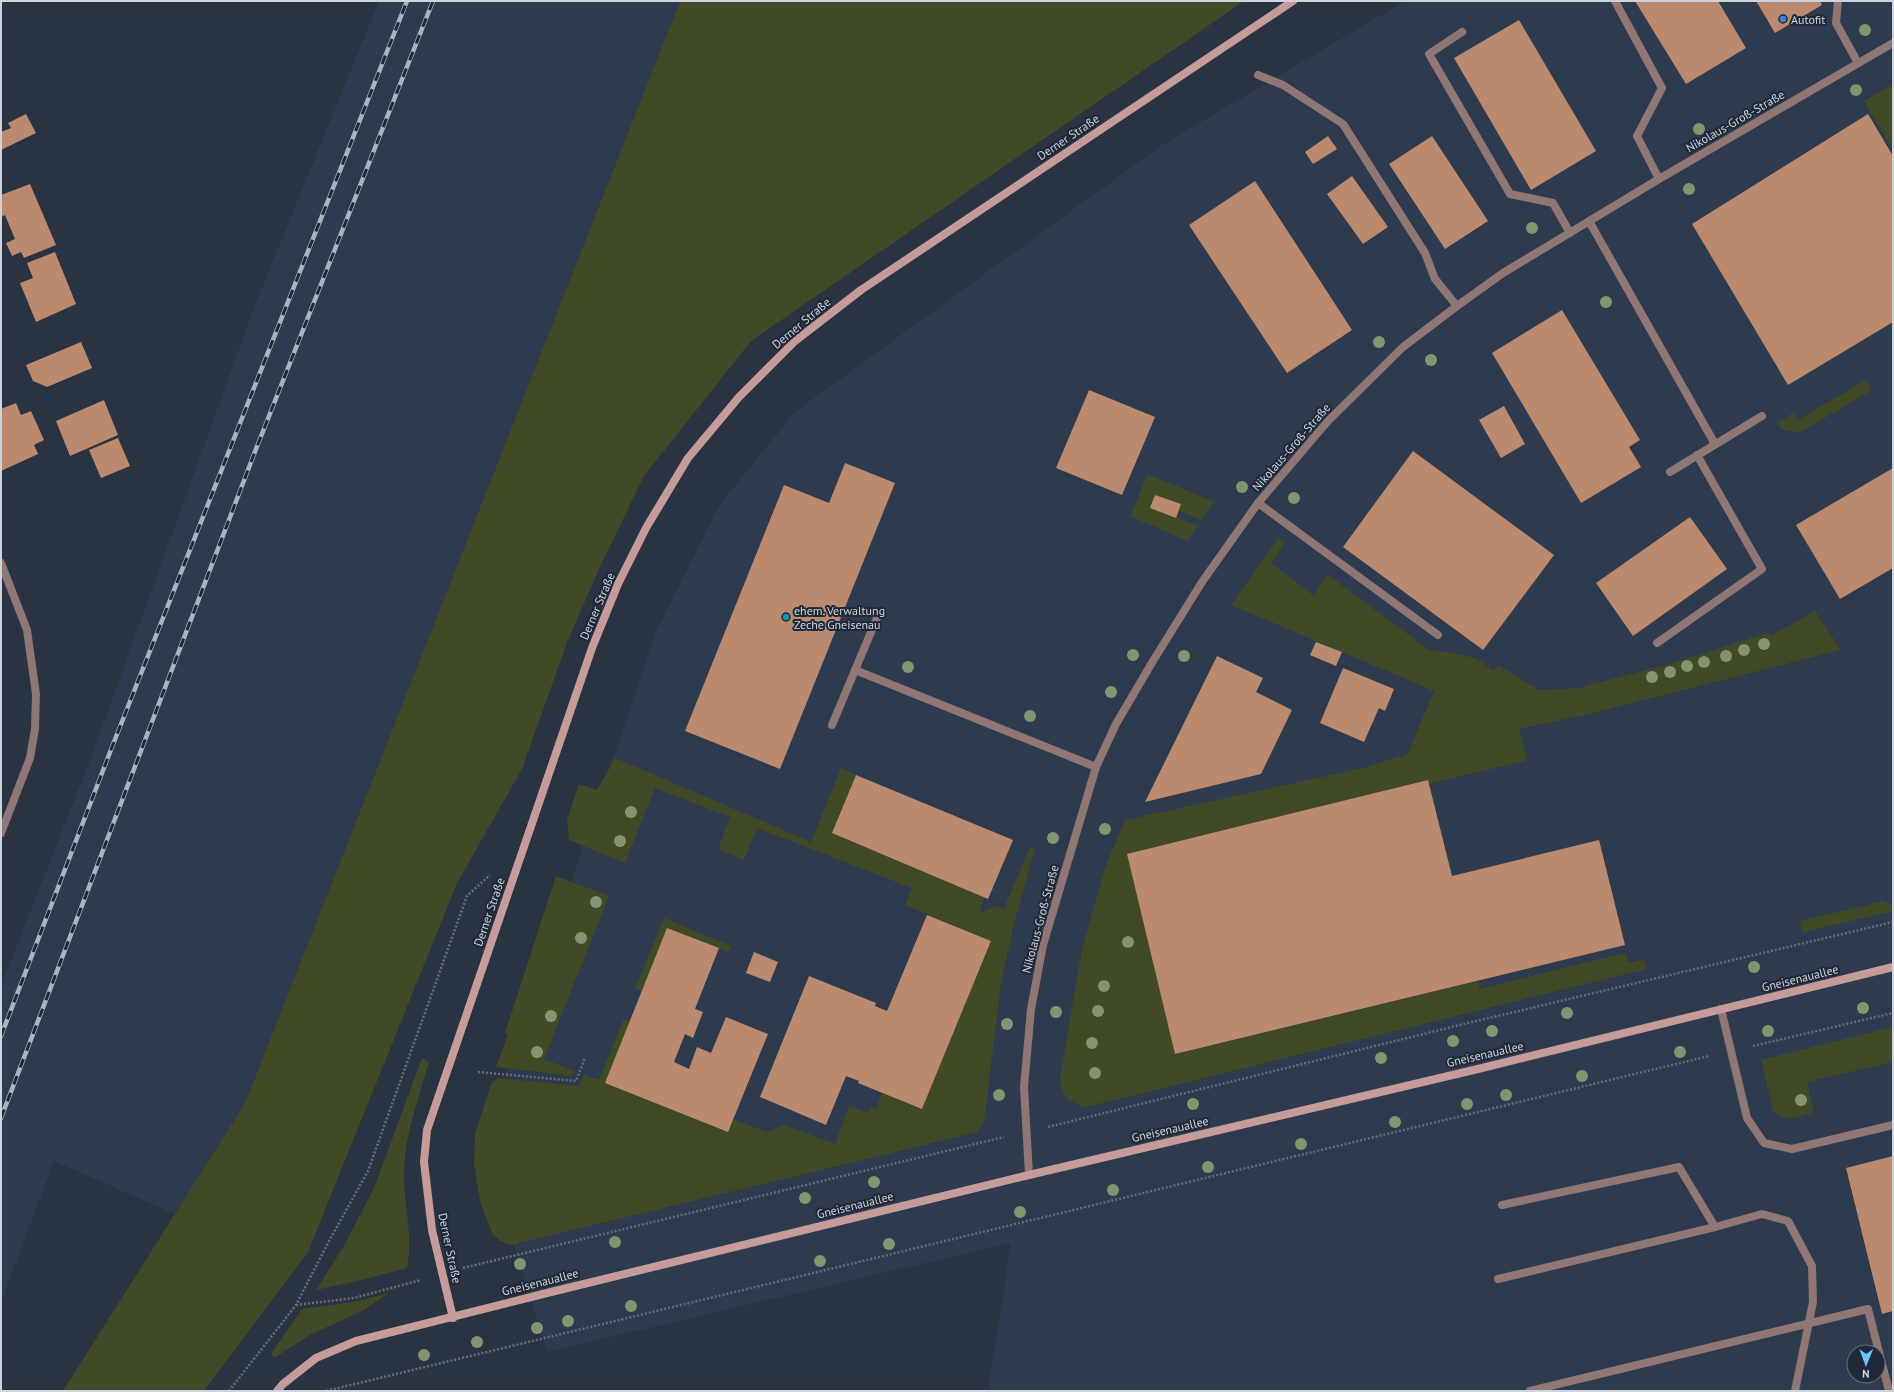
<svg xmlns="http://www.w3.org/2000/svg" width="1894" height="1392" viewBox="0 0 1894 1392" font-family="'PT Sans',sans-serif">
  <rect width="100%" height="100%" fill="#293341"/>
  <g fill="#2e3a4e" fill-rule="evenodd">
    <polygon points="379,1 680,1 245,1103 175,1214 54,1161 1,1302 1,986 92,755 255,305"/>
    <path d="M1405,1H1893V1391H988L1011,1243L547,1352L482,1142L656,632L720,504L795,412L1162,145ZM1854,1352H1878V1376H1854Z"/>
  </g>
  <g fill="#414a27">
    <polygon points="680,1 1244,1 751,341 644,476 599,569 568,640 522,769 457,883 308,1252 204,1391 63,1391 245,1103"/>
    <polygon points="1893,84 1893,150 1864,101"/>
    <polygon points="1866,380 1872,390 1799,433 1781,429 1777,424 1793,413 1798,420"/>
    <polygon points="1148,474 1214,502 1201,520 1179,511 1177,517 1198,526 1187,541 1130,516"/>
    <path d="M1278,538L1285,543L1271,563L1313,595L1328,575L1428,649L1476,658L1494,671L1498,665L1539,690L1579,688L1673,663L1768,633L1773,635L1815,611L1841,650L1580,716L1519,729L1527,760L1429,784L1428,780L1386,790L1176,1054L1478,981L1480,989L1625,953L1628,963L1644,959L1647,969L1086,1107C1068,1101 1063,1099 1060,1078L1082,949L1105,868L1125,820L1363,768L1408,754L1434,691L1231,605Z"/>
    <polygon points="615,758 811,842 841,768 856,775 832,833 984,897 980,913 995,906 1004,909 1030,847 1035,849 1013,927 1001,984 984,1122 978,1132 510,1245 500,1241 492,1233 480,1201 474,1164 475,1134 491,1084 497,1078 579,1086 584,1075 599,1080 624,1019 630,1021 728,1132 733,1119 767,1132 784,1125 835,1144 849,1106 868,1113 870,1107 876,1109 882,1093 922,1109 991,941 905,905 912,888 757,828 744,860 718,849 730,817 655,788 625,863 569,840 567,820 579,784 597,790"/>
    <polygon points="556,876 609,896 544,1059 574,1071 572,1076 496,1067 508,1035 505,1033"/>
    <polygon points="1883,901 1893,906 1893,911 1803,932 1800,921"/>
    <polygon points="664,918 731,946 728,952 667,928 642,991 635,989"/>
    <path d="M1893,1027V1062L1807,1082L1814,1112C1800,1116 1784,1124 1773,1111L1761,1060Z"/>
    <path d="M422,1058L429,1062C418,1100 403,1140 404,1180C405,1210 413,1238 407,1268L362,1280L316,1290L344,1246L374,1188Z"/>
    <polygon points="389,1293 364,1310 312,1334 275,1357 271,1354 302,1309 353,1302"/>
  </g>
  <g fill="#bb8a6e">
    <polygon points="1635,1 1718,1 1746,48 1686,84"/>
    <polygon points="1756,1 1820,1 1822,5 1775,33"/>
    <polygon points="1519,20 1596,151 1531,190 1454,58"/>
    <polygon points="26,114 36,133 1,150 1,132 11,128 8,123"/>
    <polygon points="1868,114 1893,156 1893,322 1788,385 1692,224"/>
    <polygon points="1328,136 1337,149 1313,164 1305,152"/>
    <polygon points="1432,136 1488,221 1445,249 1389,164"/>
    <polygon points="1352,176 1388,227 1363,244 1327,194"/>
    <polygon points="1255,181 1352,330 1287,373 1189,225"/>
    <polygon points="30,184 56,245 24,258 21,252 12,256 6,243 15,239 5,215 1,217 1,195"/>
    <polygon points="55,252 76,304 36,322 20,283 33,278 27,263"/>
    <polygon points="1562,310 1640,440 1629,447 1641,467 1581,503 1492,353"/>
    <polygon points="81,342 92,368 47,387 33,381 26,365"/>
    <polygon points="1089,390 1155,417 1122,495 1056,468"/>
    <polygon points="104,400 118,435 70,456 56,421"/>
    <polygon points="16,403 21,415 31,411 44,440 34,445 38,454 1,471 1,409"/>
    <polygon points="1504,406 1525,444 1501,458 1479,420"/>
    <polygon points="118,438 130,466 101,478 89,450"/>
    <polygon points="1413,451 1554,555 1483,650 1343,547"/>
    <polygon points="845,463 895,483 780,769 685,731 784,485 829,503"/>
    <polygon points="1893,468 1893,568 1840,599 1796,525"/>
    <polygon points="1155,495 1181,504 1176,518 1150,508"/>
    <polygon points="1690,517 1727,569 1633,636 1596,583"/>
    <polygon points="1316,642 1342,652 1336,666 1310,655"/>
    <polygon points="1217,656 1263,678 1256,692 1292,710 1261,774 1145,802"/>
    <polygon points="1343,668 1394,689 1385,711 1379,708 1364,742 1320,723"/>
    <polygon points="856,775 1013,840 988,899 832,833"/>
    <polygon points="1428,780 1452,876 1599,840 1625,945 1175,1054 1127,854"/>
    <polygon points="927,915 991,941 922,1109 858,1083 859,1081 846,1076 826,1125 760,1097 809,976 876,1003 875,1006 887,1011"/>
    <polygon points="667,928 719,948 695,1009 703,1012 693,1038 685,1034 674,1062 689,1069 697,1047 711,1053 726,1017 768,1034 728,1132 605,1083"/>
    <polygon points="754,952 778,962 770,982 746,973"/>
    <polygon points="1893,1156 1893,1311 1882,1314 1846,1168"/>
  </g>
  <g fill="none" stroke-linecap="round" stroke-linejoin="round">
    <g stroke="#666e7b" stroke-width="2.5" stroke-dasharray="2 2" stroke-linecap="butt">
      <polyline points="1753,1046 1893,1013"/>
      <polyline points="478,1072 576,1081 585,1058"/>
      <polyline points="1048,1127 1468,1023 1893,922"/>
      <polyline points="463,1268 1004,1137"/>
      <polyline points="296,1305 354,1298 421,1280"/>
      <polyline points="229,1391 296,1305 328,1243 368,1171 467,896 490,875"/>
      <polyline points="326,1391 1709,1056"/>
    </g>
    <g stroke="#907674" stroke-width="8">
      <polyline points="1615,1 1662,88 1637,136 1659,179"/>
      <polyline points="1838,1 1836,23 1858,63"/>
      <polyline points="1462,32 1429,54 1510,194 1553,203 1570,233"/>
      <polyline points="1258,75 1283,85 1343,124 1425,253 1435,279 1457,306"/>
      <polyline points="1258,503 1438,635"/>
      <polyline points="1657,643 1762,569 1697,455"/>
      <polyline points="855,670 1096,767"/>
      <polyline points="832,725 879,613"/>
      <polyline points="1721,1009 1747,1118 1764,1143 1792,1149 1893,1125"/>
      <polyline points="1502,1205 1679,1167 1715,1227 1762,1214 1788,1221 1812,1266 1813,1302 1795,1391"/>
      <polyline points="1498,1279 1715,1227"/>
      <polyline points="1530,1391 1868,1309 1889,1391"/>
    </g>
    <g stroke="#907674" stroke-width="8">
      <polyline points="1589,221 1715,444"/>
      <polyline points="1670,472 1762,416"/>
      <polyline points="1,563 27,630 36,694 35,729 30,758 1,833"/>
      <polyline points="1029,1175 1024,1087 1031,1009 1043,945 1096,767 1116,724 1153,661 1202,582 1258,503 1328,421 1403,347 1457,306 1503,273 1659,179 1893,43"/>
    </g>
    <g stroke="#c59c99" stroke-width="8">
      <polyline points="453,1318 432,1230 424,1162 427,1130 592,648 618,584 646,528 688,458 739,397 795,341 861,290 1293,1"/>
      <polyline points="277,1391 283,1384 316,1358 356,1341 547,1293 1029,1175 1478,1069 1893,967"/>
    </g>
    <defs>
      <g id="rail">
        <polyline points="1,1036 112,747 407,1"/>
        <polyline points="1,1118 256,449 433,1"/>
      </g>
    </defs>
    <use href="#rail" stroke="#adb3be" stroke-width="4.5"/>
    <use href="#rail" stroke="#202937" stroke-width="3" stroke-dasharray="9" stroke-linecap="butt"/>
  </g>
  <g fill="#849470">
    <circle cx="1865" cy="30" r="6"/>
    <circle cx="1856" cy="90" r="6"/>
    <circle cx="1699" cy="129" r="6"/>
    <circle cx="1689" cy="189" r="6"/>
    <circle cx="1532" cy="228" r="6"/>
    <circle cx="1606" cy="302" r="6"/>
    <circle cx="1379" cy="342" r="6"/>
    <circle cx="1431" cy="360" r="6"/>
    <circle cx="1242" cy="487" r="6"/>
    <circle cx="1294" cy="498" r="6"/>
    <circle cx="1764" cy="644" r="6"/>
    <circle cx="1744" cy="650" r="6"/>
    <circle cx="1133" cy="655" r="6"/>
    <circle cx="1184" cy="656" r="6"/>
    <circle cx="1726" cy="656" r="6"/>
    <circle cx="1704" cy="662" r="6"/>
    <circle cx="1687" cy="666" r="6"/>
    <circle cx="908" cy="667" r="6"/>
    <circle cx="1670" cy="672" r="6"/>
    <circle cx="1652" cy="677" r="6"/>
    <circle cx="1111" cy="692" r="6"/>
    <circle cx="1030" cy="716" r="6"/>
    <circle cx="631" cy="812" r="6"/>
    <circle cx="1105" cy="829" r="6"/>
    <circle cx="1053" cy="838" r="6"/>
    <circle cx="620" cy="841" r="6"/>
    <circle cx="596" cy="902" r="6"/>
    <circle cx="581" cy="938" r="6"/>
    <circle cx="1128" cy="942" r="6"/>
    <circle cx="1754" cy="967" r="6"/>
    <circle cx="1104" cy="986" r="6"/>
    <circle cx="1863" cy="1008" r="6"/>
    <circle cx="1098" cy="1011" r="6"/>
    <circle cx="1056" cy="1012" r="6"/>
    <circle cx="1567" cy="1013" r="6"/>
    <circle cx="551" cy="1016" r="6"/>
    <circle cx="1007" cy="1024" r="6"/>
    <circle cx="1492" cy="1031" r="6"/>
    <circle cx="1768" cy="1031" r="6"/>
    <circle cx="1453" cy="1041" r="6"/>
    <circle cx="1092" cy="1043" r="6"/>
    <circle cx="537" cy="1052" r="6"/>
    <circle cx="1680" cy="1052" r="6"/>
    <circle cx="1381" cy="1058" r="6"/>
    <circle cx="1095" cy="1073" r="6"/>
    <circle cx="1582" cy="1076" r="6"/>
    <circle cx="999" cy="1095" r="6"/>
    <circle cx="1506" cy="1095" r="6"/>
    <circle cx="1801" cy="1100" r="6"/>
    <circle cx="1193" cy="1104" r="6"/>
    <circle cx="1467" cy="1104" r="6"/>
    <circle cx="1395" cy="1122" r="6"/>
    <circle cx="1301" cy="1144" r="6"/>
    <circle cx="1208" cy="1167" r="6"/>
    <circle cx="874" cy="1182" r="6"/>
    <circle cx="1113" cy="1190" r="6"/>
    <circle cx="805" cy="1198" r="6"/>
    <circle cx="1020" cy="1212" r="6"/>
    <circle cx="615" cy="1242" r="6"/>
    <circle cx="889" cy="1244" r="6"/>
    <circle cx="820" cy="1261" r="6"/>
    <circle cx="520" cy="1264" r="6"/>
    <circle cx="631" cy="1306" r="6"/>
    <circle cx="568" cy="1321" r="6"/>
    <circle cx="537" cy="1328" r="6"/>
    <circle cx="477" cy="1342" r="6"/>
    <circle cx="424" cy="1355" r="6"/>
  </g>
  <circle fill="#3f7fe0" stroke="#202937" stroke-width="1.5" cx="1783" cy="19" r="4"/>
  <circle fill="#0f9aa8" stroke="#202937" stroke-width="1.5" cx="786" cy="617" r="4"/>
  <g text-anchor="middle" dominant-baseline="central" stroke-width="4" stroke-linejoin="round" paint-order="stroke">
    <g font-size="12" fill="#ced4de" stroke="#202937" text-anchor="start">
      <text x="1791" y="19">Autofit</text>
      <text x="794" y="610">ehem. Verwaltung<tspan x="794" dy="14">Zeche Gneisenau</tspan></text>
    </g>
    <g font-size="12" fill="#ced4de" stroke="#202937">
      <text transform="translate(1735 121) rotate(-30)">Nikolaus-Groß-Straße</text>
      <text transform="translate(1068 137) rotate(-34)">Derner Straße</text>
      <text transform="translate(801 323) rotate(-40)">Derner Straße</text>
      <text transform="translate(1291 447) rotate(-49)">Nikolaus-Groß-Straße</text>
      <text transform="translate(597 606) rotate(-67)">Derner Straße</text>
      <text transform="translate(489 912) rotate(-71)">Derner Straße</text>
      <text transform="translate(1040 919) rotate(-75)">Nikolaus-Groß-Straße</text>
      <text transform="translate(1800 978) rotate(-14)">Gneisenauallee</text>
      <text transform="translate(1485 1054) rotate(-13)">Gneisenauallee</text>
      <text transform="translate(1170 1129) rotate(-13)">Gneisenauallee</text>
      <text transform="translate(855 1205) rotate(-14)">Gneisenauallee</text>
      <text transform="translate(450 1248) rotate(78)">Derner Straße</text>
      <text transform="translate(540 1282) rotate(-14)">Gneisenauallee</text>
    </g>
  </g>
  <rect width="1894" height="1392" fill="none" stroke="#ced4de" stroke-width="4"/>
  <g transform="translate(1866 1364) rotate(181)"><circle r="19" fill="#202937" stroke="#666d7a"/>
  <path d="M0-3L7 15L0 10L-7 15Z" fill="#6dc2f3"/>
  <text y="-6" font-size="11" font-weight="bold" text-anchor="middle" fill="#ced4de">N</text>
  </g>
</svg>
